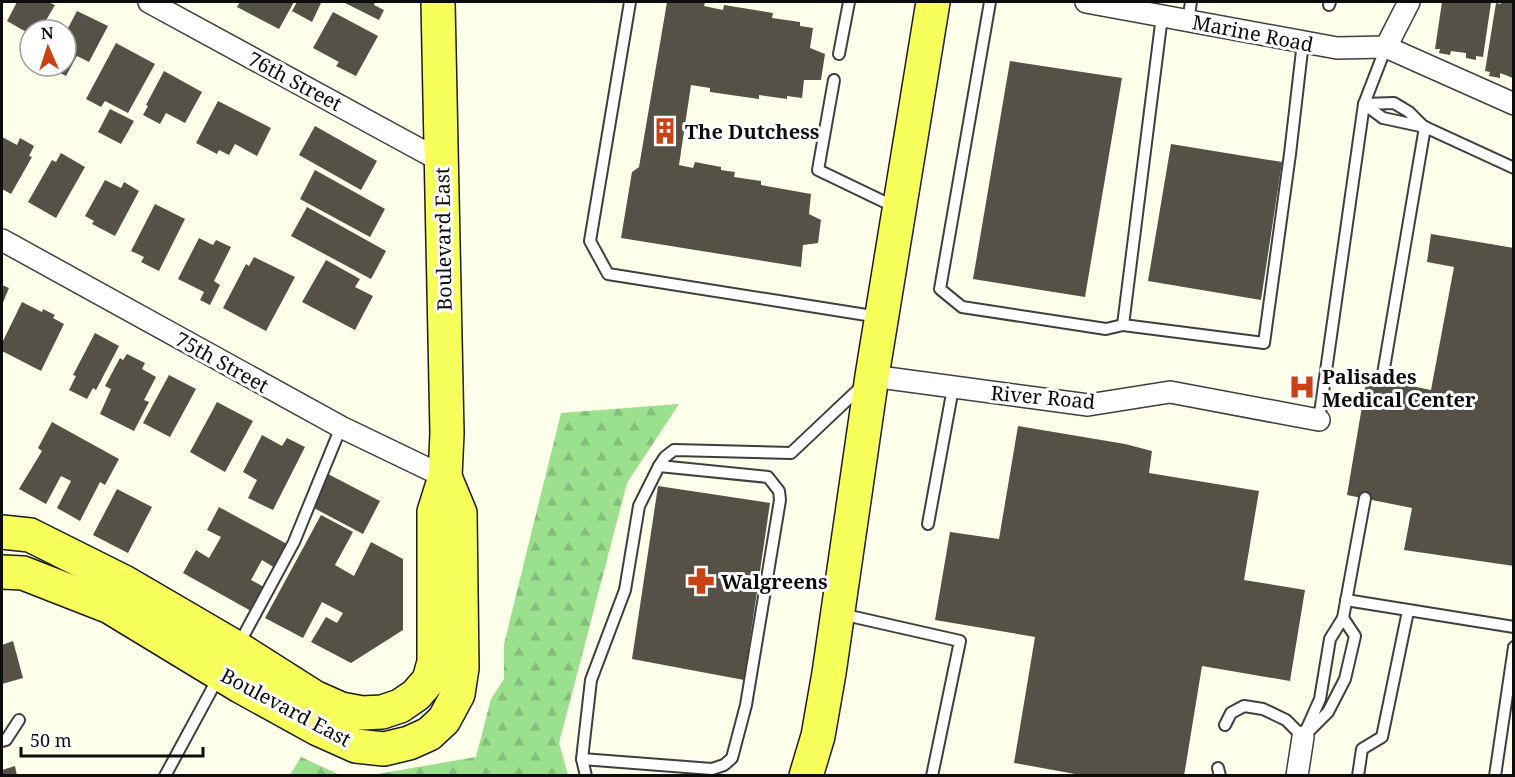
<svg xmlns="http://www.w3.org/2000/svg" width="1515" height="777" viewBox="0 0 1515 777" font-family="'Noto Serif',serif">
  <defs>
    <pattern id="forest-firs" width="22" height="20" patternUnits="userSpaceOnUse" patternTransform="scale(1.5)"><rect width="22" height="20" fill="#9ae08e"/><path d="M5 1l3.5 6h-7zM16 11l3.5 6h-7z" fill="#84bf79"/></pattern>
  </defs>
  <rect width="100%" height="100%" fill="#fdffea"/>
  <g fill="url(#forest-firs)">
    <polygon points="679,404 627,483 559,743 568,775 372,775 476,757 491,699 504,679 504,644 561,413"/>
    <polygon points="301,757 340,775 290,775"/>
  </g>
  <g fill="#555147">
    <polygon points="17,2 48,2 55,5 45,22 50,25 47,30 30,30 30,43 24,40 28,33 7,21"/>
    <polygon points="240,2 294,2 279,29 237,7"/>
    <polygon points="297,2 321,3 312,22 292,11"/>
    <polygon points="343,2 375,2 374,5 384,10 379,20"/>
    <polygon points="667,2 705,2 704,6 723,10 724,5 773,13 772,18 800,22 800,26 813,28 810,48 825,54 821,80 804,80 802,98 787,96 787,99 759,95 759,99 710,92 710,88 691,85 679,165 693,168 695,162 721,167 721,170 735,172 734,177 761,181 761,185 811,194 809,214 821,220 818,243 803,245 801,267 621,238 632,172 639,167"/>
    <polygon points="1442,2 1493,2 1491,3 1483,57 1476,56 1476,60 1466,58 1466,53 1451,51 1450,55 1439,53 1440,49 1435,49"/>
    <polygon points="1501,2 1514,3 1513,78 1500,73 1500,78 1489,76 1490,72 1485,71 1496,3 1501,4"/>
    <polygon points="77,11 108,26 89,62 77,56 66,76 46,66 66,66 66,32"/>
    <polygon points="333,12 378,36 356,76 336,66 339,62 313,48"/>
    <polygon points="116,43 155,64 128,113 105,101 101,107 86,99"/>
    <polygon points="1010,61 1122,78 1085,297 973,279"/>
    <polygon points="164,71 202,92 185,123 166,113 160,124 143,115 148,106 146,105"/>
    <polygon points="218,101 271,128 257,156 235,144 229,155 219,150 217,154 196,143"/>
    <polygon points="110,109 134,121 121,144 98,132"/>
    <polygon points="315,126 377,161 361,190 299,155"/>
    <polygon points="2,137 17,145 20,138 34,146 29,156 32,157 11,194 2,189"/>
    <polygon points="1171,144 1282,162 1261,300 1148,281"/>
    <polygon points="61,153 85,167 56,218 28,202 52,160 56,162"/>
    <polygon points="315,170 385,209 370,237 300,199"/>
    <polygon points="105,180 121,188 124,182 139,191 115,236 92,224 94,221 85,216"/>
    <polygon points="155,204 185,219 159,271 141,262 144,257 131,251"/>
    <polygon points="307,207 386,251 371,279 291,236"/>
    <polygon points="1431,234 1514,248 1514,566 1404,550 1412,508 1347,495 1367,377 1431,390 1454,267 1427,262"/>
    <polygon points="199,238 213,245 216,240 231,247 214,281 220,285 210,305 200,300 204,292 178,279"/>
    <polygon points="254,257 295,277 266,331 223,308 246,264 249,266"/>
    <polygon points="326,260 360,279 355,287 373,296 355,330 302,302"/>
    <polygon points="2,285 9,288 2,305"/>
    <polygon points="22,302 42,312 43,309 55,315 53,318 64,324 41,371 2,351 2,343"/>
    <polygon points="95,333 119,346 96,390 93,388 87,399 69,390 76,376 73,375"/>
    <polygon points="127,354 145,363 142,369 156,377 144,400 149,402 134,431 100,414 111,389 105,386 120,358 123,360"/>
    <polygon points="169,375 196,389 170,437 143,423"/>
    <polygon points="217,402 253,421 225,472 190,452"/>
    <polygon points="52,422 119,459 105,485 100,482 80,521 57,508 71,481 61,476 46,504 19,489 42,451 38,448"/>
    <polygon points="1018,426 1125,444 1152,451 1149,473 1259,491 1244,580 1305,590 1290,681 1202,666 1184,776 1086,776 1014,763 1035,637 935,620 950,532 999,539"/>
    <polygon points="262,435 282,446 287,438 305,447 273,510 248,498 257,480 243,472"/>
    <polygon points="328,474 380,501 363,534 312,507"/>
    <polygon points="658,486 770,503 744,680 632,659"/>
    <polygon points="117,489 152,507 128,553 93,535"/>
    <polygon points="219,507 287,544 275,568 262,560 251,580 264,587 251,611 183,573 196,550 209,558 221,537 207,530"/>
    <polygon points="321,515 353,532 335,565 354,576 371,542 403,559 403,630 351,663 311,642 326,617 337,623 343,613 322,602 303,638 265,618"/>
    <polygon points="13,641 23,678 2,684 2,645"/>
    <polygon points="15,766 17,776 2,776 2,770"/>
  </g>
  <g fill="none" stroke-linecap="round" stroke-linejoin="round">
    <defs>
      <g id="service">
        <polyline points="630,2 590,241 608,274 879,317"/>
        <polyline points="990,2 940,289 962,307 1106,329 1123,325"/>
        <polyline points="1329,5 1330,2"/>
        <polyline points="1162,16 1123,325 1264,343 1290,154 1303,42"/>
        <polyline points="1188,21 1191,2"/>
        <polyline points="839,54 849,2"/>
        <polyline points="834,80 818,170 895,207"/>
        <polyline points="1364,104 1383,118 1425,127 1514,168"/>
        <polyline points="1364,104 1394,103 1409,112 1424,127"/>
        <polyline points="1382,380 1425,127"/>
        <polyline points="1319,420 1364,104 1386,47"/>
        <polyline points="928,524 953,388"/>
        <polyline points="1346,600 1514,627"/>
        <polyline points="841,614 960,641 932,776"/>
        <polyline points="239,644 294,542 341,427"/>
        <polyline points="1225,725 1231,713 1244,706 1263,709 1286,720 1303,737"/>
        <polyline points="1308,732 1328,712 1345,679 1355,636 1343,618"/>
        <polyline points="1303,737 1320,699 1330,639 1343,618 1365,498"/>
        <polyline points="2,741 6,740 19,720"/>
        <polyline points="582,759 712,769 724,765 732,758 746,705 780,500 779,491 768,477 659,466"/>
        <polyline points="1218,768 1220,776"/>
        <polyline points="165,776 218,678"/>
        <polyline points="586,776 582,759 591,680 625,590 639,506 659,466 665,457 674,450 791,453 863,385"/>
        <polyline points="1358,776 1362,749 1382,737 1408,611"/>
        <polyline points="1495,776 1514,647"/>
      </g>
      <g id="minor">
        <polyline points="149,2 441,161"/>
        <polyline points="1086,2 1337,48 1386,47 1514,104"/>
        <polyline points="1386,47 1409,2"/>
        <polyline points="2,240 341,427 445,477"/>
        <polyline points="872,376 1088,405 1170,392 1319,420"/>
        <polyline points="1297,776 1303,737"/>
      </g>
      <g id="primary">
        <polyline points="2,532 30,535 124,582 237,648 314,697 341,709 362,713 382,712 400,706 416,695 429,680 434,662 434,512 445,477 447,433 438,2"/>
        <polyline points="2,572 23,573 110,607 240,686 318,729 356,746 384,749 409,743 429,734 444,720 458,694 462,668 460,513 445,477"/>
        <polyline points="806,776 818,736 829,673 872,376 933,2"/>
      </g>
    </defs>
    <use href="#service" stroke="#3f3f3f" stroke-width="14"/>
    <use href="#minor" stroke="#3f3f3f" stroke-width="24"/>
    <use href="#primary" stroke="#1d1d1d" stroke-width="36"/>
    <use href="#service" stroke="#fff" stroke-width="10"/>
    <use href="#minor" stroke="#fff" stroke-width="21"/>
    <use href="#primary" stroke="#f7ff5a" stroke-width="33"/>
  </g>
  <defs>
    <symbol id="building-bare" viewBox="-9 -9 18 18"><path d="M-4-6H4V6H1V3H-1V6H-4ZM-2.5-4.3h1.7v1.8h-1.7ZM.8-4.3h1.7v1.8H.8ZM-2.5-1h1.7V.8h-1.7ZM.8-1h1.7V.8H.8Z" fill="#c94216" stroke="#fff" stroke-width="2.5" paint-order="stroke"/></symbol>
    <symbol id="hospital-bare" viewBox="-9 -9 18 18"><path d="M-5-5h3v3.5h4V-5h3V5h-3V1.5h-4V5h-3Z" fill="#c94216" stroke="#fff" stroke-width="2.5" paint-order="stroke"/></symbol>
    <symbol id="pharmacy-bare" viewBox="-9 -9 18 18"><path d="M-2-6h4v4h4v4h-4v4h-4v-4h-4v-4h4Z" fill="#c94216" stroke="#fff" stroke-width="2.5" paint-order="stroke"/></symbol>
  </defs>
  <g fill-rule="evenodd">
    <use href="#building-bare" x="646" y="112" width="38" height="38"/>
    <use href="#hospital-bare" x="1283" y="368" width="38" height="38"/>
    <use href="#pharmacy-bare" x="682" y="562" width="38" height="38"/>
  </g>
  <g text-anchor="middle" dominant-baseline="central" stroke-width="6" stroke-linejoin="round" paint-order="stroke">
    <g font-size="20" fill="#0c0c0c" stroke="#fff">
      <text transform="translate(1253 33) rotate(11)">Marine Road</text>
      <text transform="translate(295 81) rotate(28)">76th Street</text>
      <text transform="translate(443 239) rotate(-91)">Boulevard East</text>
      <text transform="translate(222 362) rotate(29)">75th Street</text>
      <text transform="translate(1043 397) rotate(5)">River Road</text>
      <text transform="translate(286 707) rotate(28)">Boulevard East</text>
    </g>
    <g font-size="20" font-weight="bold" fill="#0c0c0c" stroke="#fff" text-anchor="start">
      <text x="685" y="131">The Dutchess</text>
      <text x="1322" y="376">Palisades<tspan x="1322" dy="23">Medical Center</tspan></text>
      <text x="721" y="581">Walgreens</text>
    </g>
  </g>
  <rect width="1515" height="777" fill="none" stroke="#0c0c0c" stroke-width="6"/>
  <g transform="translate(48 48) rotate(357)"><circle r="28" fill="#ffffff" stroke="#9e9e9e" stroke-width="1.5"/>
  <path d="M0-4.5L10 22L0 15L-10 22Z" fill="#c94216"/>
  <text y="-9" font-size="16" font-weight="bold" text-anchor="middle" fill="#0c0c0c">N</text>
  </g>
  <path d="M21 747v9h182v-9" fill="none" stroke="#0c0c0c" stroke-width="3"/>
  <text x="30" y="747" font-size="18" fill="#0c0c0c" stroke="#ffffff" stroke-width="4.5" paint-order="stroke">50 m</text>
</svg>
